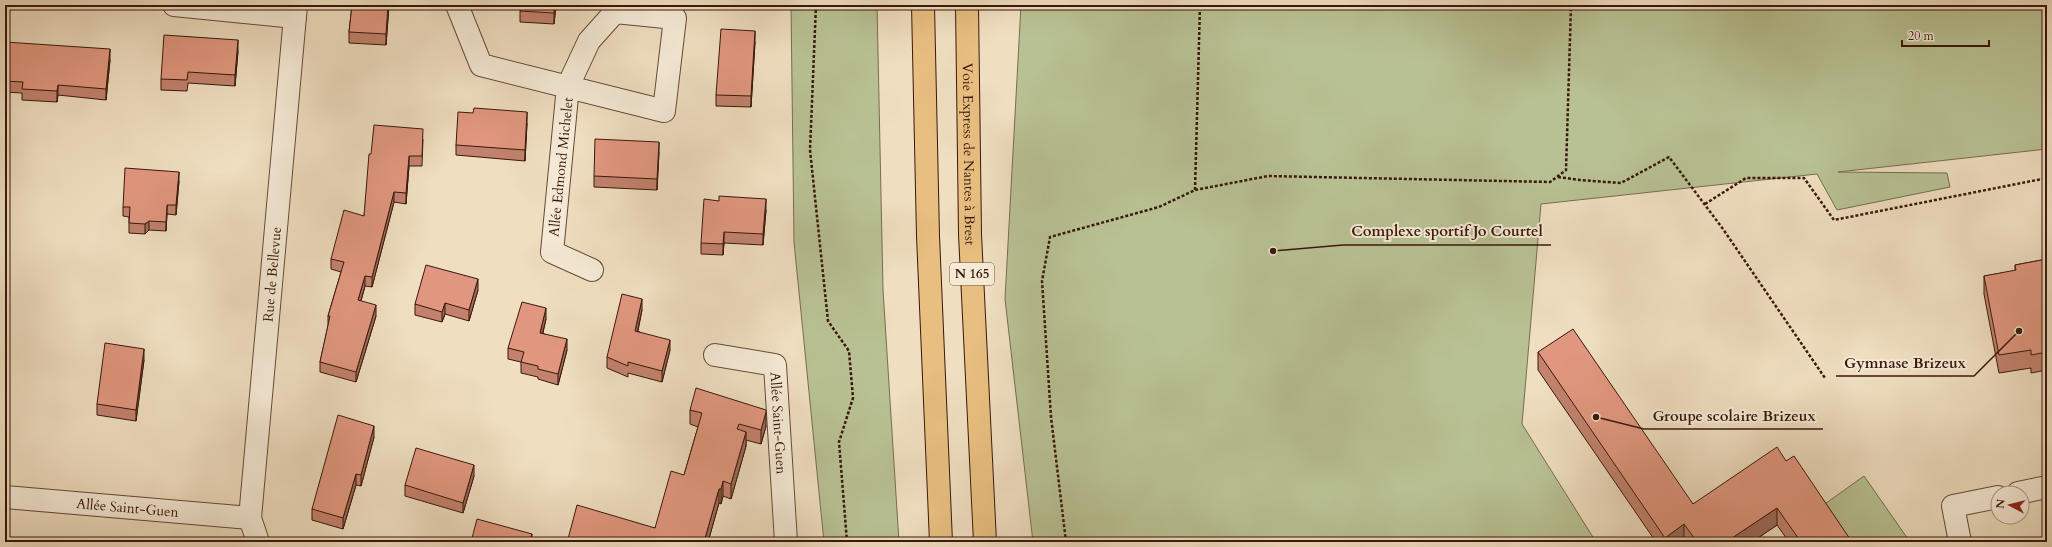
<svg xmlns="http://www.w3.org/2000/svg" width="2052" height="547" viewBox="0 0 2052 547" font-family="Cardo,serif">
  <rect width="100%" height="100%" fill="#efdec0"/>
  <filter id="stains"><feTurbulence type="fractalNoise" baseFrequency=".005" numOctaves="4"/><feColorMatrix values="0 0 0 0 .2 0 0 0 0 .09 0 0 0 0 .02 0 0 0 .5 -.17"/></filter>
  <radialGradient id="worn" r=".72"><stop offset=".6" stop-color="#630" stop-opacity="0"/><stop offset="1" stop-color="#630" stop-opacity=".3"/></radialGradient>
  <g fill="#b8c193" stroke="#786c4f">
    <polygon points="791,5 877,5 883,290 899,542 824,542 794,242"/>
    <polygon points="1021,5 2047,5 2047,149 1838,172 1947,173 1950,187 1837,210 1817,174 1541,204 1522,424 1596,542 1033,542 1005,299"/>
    <polygon points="1864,476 1910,542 1846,542 1822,506"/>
  </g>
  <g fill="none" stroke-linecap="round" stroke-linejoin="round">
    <defs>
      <g id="minor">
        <polyline points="174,5 295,17"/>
        <polyline points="457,5 481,65 664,111 675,18 615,12 589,41 568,86 552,252 592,270"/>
        <path id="s1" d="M715,355L775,365L786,542"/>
        <polyline points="2018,493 2047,487"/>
        <path id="s2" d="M5,497L250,518"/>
        <path id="s3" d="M258,542L250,518L296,5"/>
        <polyline points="1960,542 1953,506 1998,497"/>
      </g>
      <g id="trunk">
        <polyline points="923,5 928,236 941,542"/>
        <path id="s4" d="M967,5L970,234L985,542"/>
      </g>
    </defs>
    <use href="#minor" stroke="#664938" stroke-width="24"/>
    <use href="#trunk" stroke="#39170b" stroke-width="24"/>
    <g stroke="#39170b" stroke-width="2.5" stroke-dasharray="3 2" stroke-linecap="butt">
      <polyline points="816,5 810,150 828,321 849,351 853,398 839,442 847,542"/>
      <polyline points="1558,177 1580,180 1621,183 1669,157 1723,229 1825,378"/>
      <polyline points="1195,190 1200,5"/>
      <polyline points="1705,204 1746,178 1804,178 1834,220 2047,178"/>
      <polyline points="1066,542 1051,417 1042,281 1050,237 1159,207 1195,190 1268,176 1550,182 1566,170 1571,5"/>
    </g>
    <use href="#minor" stroke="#f5ead6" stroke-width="22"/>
    <use href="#trunk" stroke="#e8bf80" stroke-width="22"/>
  </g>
  <g fill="#c2826d" stroke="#39170b">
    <polygon points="352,5 389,5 386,45 349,43 349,32"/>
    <polygon points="556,5 554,24 520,22 520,11"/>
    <polygon points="5,42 110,60 106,100 58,95 57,102 22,100 22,93 5,92"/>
    <polygon points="755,42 751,107 716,106 716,95"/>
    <polygon points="238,51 235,86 188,83 187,91 161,90 161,79"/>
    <polygon points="473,113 527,123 525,161 456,155 456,145"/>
    <polygon points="423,139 422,166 409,166 406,204 394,202 372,287 365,286 361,301 376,316 356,382 320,372 320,362 328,326 328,316 341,272 331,269 331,259 364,216 371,154"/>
    <polygon points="659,152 657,190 594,187 594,176"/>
    <polygon points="179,181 176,215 167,214 166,231 149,230 145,234 129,233 129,217 123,216 123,207"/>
    <polygon points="766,210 763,245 724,243 723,255 701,254 701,243"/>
    <polygon points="2047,259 2047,370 2031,373 2031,368 1999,373 1984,294 1984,276 2015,271 2015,265"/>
    <polygon points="478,290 469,321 445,314 442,322 415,315 415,304"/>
    <polygon points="642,310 638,331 670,350 662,382 628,373 628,377 607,368 607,357"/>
    <polygon points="546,319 543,333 567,350 558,385 538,379 538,377 521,373 521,362 508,359 508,348"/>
    <polygon points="1538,352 1693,504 1786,461 1852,542 1789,542 1777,525 1752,542 1685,542 1684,541 1683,542 1656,542 1538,370"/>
    <polygon points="144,360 136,421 97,415 97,404"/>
    <polygon points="690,410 766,426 761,444 746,440 746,446 731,499 723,496 721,504 719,503 708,542 568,542 568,539 655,528 684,475 698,427 690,424"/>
    <polygon points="374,437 361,486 356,485 343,529 312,520 312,509"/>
    <polygon points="474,476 463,513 405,496 405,485"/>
  </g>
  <g fill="#9e6a59" stroke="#39170b">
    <polygon points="388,5 389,5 386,45 386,34"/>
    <polygon points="555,5 556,5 554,24 554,13"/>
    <polygon points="755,31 755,42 751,107 751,96"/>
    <polygon points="238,40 238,51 235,86 235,75"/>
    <polygon points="110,49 110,60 106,100 106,89"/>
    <polygon points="58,85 58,95 57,102 57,91"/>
    <polygon points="527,112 527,123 525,161 525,150"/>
    <polygon points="659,142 659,152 657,190 657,179"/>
    <polygon points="409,156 409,166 406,204 406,193"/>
    <polygon points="179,172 179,181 176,215 176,205"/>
    <polygon points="394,192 394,202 372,287 372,277"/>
    <polygon points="766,199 766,210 763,245 763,234"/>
    <polygon points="167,205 167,214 166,231 166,222"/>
    <polygon points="149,221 149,230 145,234 145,224"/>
    <polygon points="724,232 724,243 723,255 723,244"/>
    <polygon points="365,276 365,286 358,311 358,300"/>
    <polygon points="478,279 478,290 469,321 469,310"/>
    <polygon points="642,299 642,310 635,342 635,331"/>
    <polygon points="445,303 445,314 442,322 442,312"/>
    <polygon points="376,305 376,316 356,382 356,372"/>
    <polygon points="546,308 546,319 540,343 540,333"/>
    <polygon points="567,339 567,350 558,385 558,374"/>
    <polygon points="670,340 670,350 662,382 662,371"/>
    <polygon points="144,349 144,360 136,421 136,410"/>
    <polygon points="766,412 766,426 761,444 761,430"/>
    <polygon points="374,426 374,437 361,486 361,475"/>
    <polygon points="746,432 746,446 731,499 731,484"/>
    <polygon points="474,465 474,476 463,513 463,503"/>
    <polygon points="356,474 356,485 343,529 343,518"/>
    <polygon points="723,481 723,496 721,504 721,489"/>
    <polygon points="719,489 719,503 708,542 704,542"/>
    <polygon points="1777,508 1777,525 1752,542 1726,542"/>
    <polygon points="1684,524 1684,541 1683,542 1665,542 1665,538"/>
    <polygon points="532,534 532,542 529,542"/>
  </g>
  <g fill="#e1977f" stroke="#39170b">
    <polygon points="352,5 388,5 386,34 349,32"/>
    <polygon points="520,5 555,5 554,13 520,11"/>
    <polygon points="721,29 755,31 751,96 716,95"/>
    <polygon points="164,35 238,40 235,75 188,72 187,80 161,79"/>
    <polygon points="5,42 110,49 106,89 58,85 57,91 22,89 23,82 5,81"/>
    <polygon points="474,108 527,112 525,150 456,145 458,112 473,113"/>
    <polygon points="374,125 423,129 422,156 409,156 406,193 394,192 372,277 365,276 358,300 376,305 356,372 320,362 330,316 328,316 344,262 331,259 344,210 364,216 369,154 371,154"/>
    <polygon points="595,139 659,142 657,179 594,176"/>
    <polygon points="125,168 179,172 176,205 167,205 166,222 149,221 145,224 129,223 130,207 123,207"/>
    <polygon points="719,196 766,199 763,234 724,232 723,244 701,243 704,199 719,201"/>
    <polygon points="2047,259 2047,352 2031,355 2031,350 1999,355 1984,276 2016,270 2015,265"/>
    <polygon points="426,265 478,279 469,310 445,303 442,312 415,304"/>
    <polygon points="622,294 642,299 635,331 670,340 662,371 628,362 628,366 607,357"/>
    <polygon points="522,302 546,308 540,333 567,339 558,374 538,369 538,366 521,362 524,352 508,348"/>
    <polygon points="1573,329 1693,504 1777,447 1786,461 1794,456 1852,542 1801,542 1777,508 1726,542 1697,542 1684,524 1665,538 1538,352"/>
    <polygon points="105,343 144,349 136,410 97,404"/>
    <polygon points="696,388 766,410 766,412 761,430 739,424 737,429 746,432 731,484 723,481 721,489 719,489 704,542 580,542 568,539 577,505 655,528 671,471 684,475 702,413 690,410"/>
    <polygon points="338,415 374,426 361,475 356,474 343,518 312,509"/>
    <polygon points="416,448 474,465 463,503 405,485"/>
    <polygon points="477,519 532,534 529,542 471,542"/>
    <polygon points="5,539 47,542 5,542"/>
  </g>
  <g text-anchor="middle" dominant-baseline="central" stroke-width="4" stroke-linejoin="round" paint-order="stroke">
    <rect fill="#f5ead6" stroke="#715648" stroke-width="1" x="950" y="263" width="44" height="22" rx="3"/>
    <g font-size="13" font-weight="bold" fill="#39170b">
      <text x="972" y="274">N 165</text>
    </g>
    <g font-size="14" fill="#39170b" stroke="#f5ead6">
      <text stroke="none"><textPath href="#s4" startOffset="149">Voie Express de Nantes à Brest</textPath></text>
      <text transform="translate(561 167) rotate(-84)">Allée Edmond Michelet</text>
      <text stroke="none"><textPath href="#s3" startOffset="270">Rue de Bellevue</textPath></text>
      <text stroke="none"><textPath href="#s1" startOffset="119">Allée Saint-Guen</textPath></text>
      <text stroke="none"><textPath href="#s2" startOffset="123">Allée Saint-Guen</textPath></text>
    </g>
  </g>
  <path fill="none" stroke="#39170b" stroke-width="1.5" d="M1273 251L1343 245H1551M2019 331L1974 376H1836M1596 417L1644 429H1823"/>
  <g fill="#39170b" stroke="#f5ead6" stroke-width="1.5">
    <circle cx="1273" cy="251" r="4"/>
    <circle cx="2019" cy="331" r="4"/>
    <circle cx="1596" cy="417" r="4"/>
  </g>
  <g font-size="15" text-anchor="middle" font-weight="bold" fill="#39170b" stroke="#f5ead6" stroke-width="4" stroke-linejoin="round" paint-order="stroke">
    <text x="1447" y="236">Complexe sportif Jo Courtel</text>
    <text x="1905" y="368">Gymnase Brizeux</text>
    <text x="1734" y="421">Groupe scolaire Brizeux</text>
  </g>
  <rect width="2052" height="547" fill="none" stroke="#efdec0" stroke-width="20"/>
  <rect x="6" y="6" width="2040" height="535" fill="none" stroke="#39170b" stroke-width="2"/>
  <rect x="10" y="10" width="2032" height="527" fill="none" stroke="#39170b"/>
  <g transform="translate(2010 505) rotate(277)"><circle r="19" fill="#f5ead6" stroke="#aa9685"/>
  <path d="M0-3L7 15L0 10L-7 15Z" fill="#8f2418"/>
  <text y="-6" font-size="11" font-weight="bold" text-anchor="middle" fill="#39170b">N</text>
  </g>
  <path d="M1902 40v6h87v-6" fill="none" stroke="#39170b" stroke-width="2"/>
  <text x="1908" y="40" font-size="12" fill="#39170b" stroke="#f5ead6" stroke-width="3" paint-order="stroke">20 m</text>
  <rect width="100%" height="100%" filter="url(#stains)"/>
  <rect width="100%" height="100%" fill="url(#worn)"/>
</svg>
